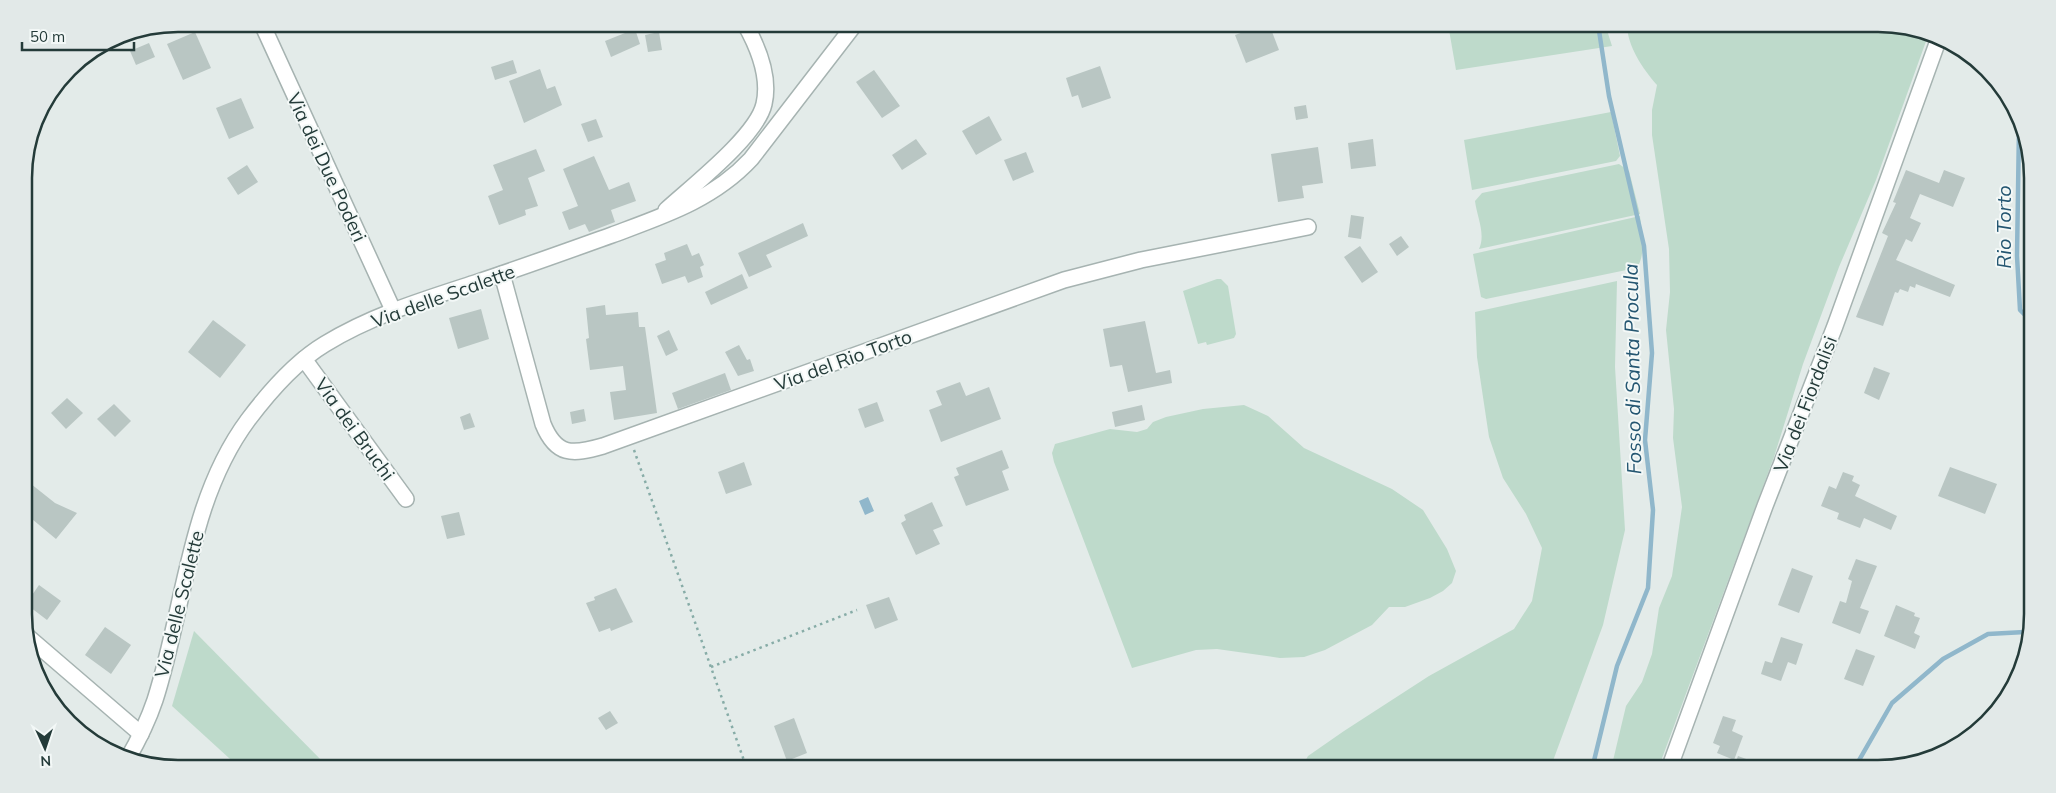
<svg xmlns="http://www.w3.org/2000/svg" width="2056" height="793" viewBox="0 0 2056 793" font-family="Mulish,sans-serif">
  <rect width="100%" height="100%" fill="#e3ebe9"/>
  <g fill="#bedacb">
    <polygon points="1448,24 1605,24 1612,46 1456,70"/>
    <path d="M1627,24H1878L1929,33L1876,180L1839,267L1803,364L1774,457L1658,769H1611L1626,706L1642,682L1652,654L1659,608L1672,576L1682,507L1673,438L1674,409L1666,330L1670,292L1669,249L1652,135V110L1657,85C1643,69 1627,46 1627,24Z"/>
    <polygon points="1611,112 1620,156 1616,161 1472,190 1464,140"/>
    <path d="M1619,164L1629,171L1640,214L1479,249C1486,234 1477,217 1475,201L1482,193Z"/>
    <path d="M1640,216C1641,230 1647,257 1636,268L1486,299L1481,297L1473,254Z"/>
    <polygon points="1217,279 1221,279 1228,286 1236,334 1234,338 1207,345 1206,342 1198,344 1183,291"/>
    <polygon points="1617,281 1615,367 1625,530 1603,625 1550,769 1301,769 1308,756 1344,731 1429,676 1514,629 1532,601 1542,548 1526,514 1503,478 1489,437 1477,357 1475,312"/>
    <polygon points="1244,405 1268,416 1304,448 1392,489 1423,510 1447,549 1456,571 1452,583 1443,591 1430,598 1405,607 1389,607 1372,625 1325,650 1304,657 1280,658 1217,649 1196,650 1132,668 1054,462 1052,453 1055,444 1110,429 1137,432 1147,429 1153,422 1166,417 1203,409"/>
    <polygon points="194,631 330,769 241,769 172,706"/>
  </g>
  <polygon fill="#90b7cb" points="868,497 874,511 865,515 859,501"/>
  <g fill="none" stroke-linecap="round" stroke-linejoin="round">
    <g stroke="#90b7cb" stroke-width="4.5">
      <polyline points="2019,128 2017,256 2020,310 2031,321"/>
      <polyline points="1592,769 1617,666 1648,588 1653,510 1645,440 1652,353 1644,246 1609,96 1598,24"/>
      <polyline points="1854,769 1892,703 1943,659 1988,634 2025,632 2029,634"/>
    </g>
  </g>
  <g fill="#b9c6c3">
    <polygon points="1266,24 1269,24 1279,50 1246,63 1235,35"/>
    <polygon points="635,29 640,44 611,57 605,41"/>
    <polygon points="195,32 211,68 183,80 167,44"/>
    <polygon points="659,32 662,50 648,52 645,35"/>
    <polygon points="149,43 155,57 136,65 130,51"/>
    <polygon points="513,60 517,73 495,80 491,67"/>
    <polygon points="1100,66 1111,98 1082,108 1078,95 1072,97 1066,78"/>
    <polygon points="540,69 547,89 555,86 562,105 524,123 509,81"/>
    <polygon points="874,70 900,106 882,118 856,82"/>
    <polygon points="241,98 254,128 229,139 216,108"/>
    <polygon points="1306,105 1308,118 1296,120 1294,107"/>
    <polygon points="989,116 1002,140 976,155 962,131"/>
    <polygon points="596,119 603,137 588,142 581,124"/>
    <polygon points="916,139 927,154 902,170 892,155"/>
    <polygon points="1373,139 1376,166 1351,169 1348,143"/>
    <polygon points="1318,147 1323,183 1302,186 1304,198 1278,202 1271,154"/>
    <polygon points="536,149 545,171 528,178 538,206 525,210 526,215 499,225 488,196 503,190 493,165"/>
    <polygon points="1026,152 1034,172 1013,181 1004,160"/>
    <polygon points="594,156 609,190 629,182 636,201 611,210 615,222 589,232 585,224 569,230 562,212 578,206 563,169"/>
    <polygon points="247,165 258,182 238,195 227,178"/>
    <polygon points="1906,170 1939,183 1944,170 1965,178 1953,207 1920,194 1910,218 1921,223 1912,242 1906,239 1896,260 1955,285 1950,297 1916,284 1915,288 1910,286 1908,292 1900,289 1898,293 1895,292 1883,326 1856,317 1888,236 1882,233 1896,203 1893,202"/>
    <polygon points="1351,215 1364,217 1361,239 1348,237"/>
    <polygon points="803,223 808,236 766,255 772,267 749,277 738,253"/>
    <polygon points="1401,236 1409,247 1397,256 1389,244"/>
    <polygon points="687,244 692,256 699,253 704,265 700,267 703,277 688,283 685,276 662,284 655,264 666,260 664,253"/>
    <polygon points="1360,246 1378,272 1362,283 1344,257"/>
    <polygon points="742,274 748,288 711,305 705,292"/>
    <polygon points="605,305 606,315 638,312 639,327 645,327 657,413 614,420 610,392 626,390 623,366 590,370 586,339 589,338 586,308"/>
    <polygon points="481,309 489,339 458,349 449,318"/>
    <polygon points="213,320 246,345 220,378 188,352"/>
    <polygon points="1145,321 1156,373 1170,370 1172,383 1128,392 1122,365 1110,367 1103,329"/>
    <polygon points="669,330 678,350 666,356 657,336"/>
    <polygon points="739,345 747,360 750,359 754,371 738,376 725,352"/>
    <polygon points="1874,367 1890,373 1879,400 1864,393"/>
    <polygon points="725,373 731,390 678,409 672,393"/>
    <polygon points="960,382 966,396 989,387 1001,419 941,442 929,410 942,405 936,391"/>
    <polygon points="67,398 83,413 66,429 51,413"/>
    <polygon points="877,402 884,421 865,428 858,409"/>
    <polygon points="114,404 131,421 115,437 97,419"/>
    <polygon points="1142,405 1145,420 1115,427 1112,412"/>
    <polygon points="584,409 586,421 572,424 570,412"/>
    <polygon points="470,413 475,427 464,430 460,417"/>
    <polygon points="1002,450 1009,468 1002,471 1009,490 966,506 954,477 959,475 956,468"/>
    <polygon points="744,462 752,485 726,494 718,472"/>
    <polygon points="1950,467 1997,484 1985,514 1938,496"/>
    <polygon points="1843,472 1854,476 1852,481 1860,485 1855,496 1897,516 1891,530 1864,518 1860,528 1837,519 1839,513 1821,506 1829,486 1836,489"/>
    <polygon points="26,480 55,503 77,513 56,539 26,514"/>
    <polygon points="932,502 943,526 933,530 940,544 916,555 901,523 906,520 904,515"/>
    <polygon points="459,512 465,535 447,539 441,516"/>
    <polygon points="1856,559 1877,566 1860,608 1869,611 1860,634 1832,623 1840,601 1846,603 1852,581 1848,579"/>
    <polygon points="1792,568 1813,576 1799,613 1778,605"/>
    <polygon points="39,585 61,601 47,620 26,604"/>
    <polygon points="616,588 633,622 611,631 610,628 599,632 586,603 595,600 594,597"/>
    <polygon points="889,597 898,620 875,629 866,605"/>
    <polygon points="1896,605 1915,613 1914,616 1920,618 1914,633 1920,636 1915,649 1884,636"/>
    <polygon points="105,627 131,645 111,674 85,655"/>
    <polygon points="1781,637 1803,644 1796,665 1788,662 1781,681 1761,674 1765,661 1772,663"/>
    <polygon points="1856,649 1875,656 1863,686 1844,679"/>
    <polygon points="610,711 618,723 606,730 598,718"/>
    <polygon points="1723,716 1736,720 1732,731 1743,736 1734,760 1717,753 1720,746 1713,743"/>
    <polygon points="794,718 807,753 787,761 774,726"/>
    <polygon points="1738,756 1771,768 1770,769 1733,769"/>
  </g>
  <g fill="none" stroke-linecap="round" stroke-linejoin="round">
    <defs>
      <g id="minor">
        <polyline points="262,24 393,310"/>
        <path d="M666,210C691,187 757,136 764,104C770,78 758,47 745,24"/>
        <path d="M502,274L543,424C556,456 572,455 603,446L1064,280L1141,260L1308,227"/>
        <polyline points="304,359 406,499"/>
        <polyline points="27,636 141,734"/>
        <path d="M127,760C138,741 148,721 155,700C185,607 188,501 248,420C269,392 295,362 325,344C372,315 426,299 478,282C523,267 567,251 612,235C663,216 713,200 751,159L855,24"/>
        <polyline points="1669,769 1765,506 1835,326 1939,38"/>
      </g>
    </defs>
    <use href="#minor" stroke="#a6b3b1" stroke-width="18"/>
    <g stroke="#87aca7" stroke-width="2.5" stroke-dasharray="2.5 4" stroke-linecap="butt">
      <polyline points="634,450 747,769"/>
      <polyline points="711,667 857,610"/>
    </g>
    <use href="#minor" stroke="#fff" stroke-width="15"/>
  </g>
  <g text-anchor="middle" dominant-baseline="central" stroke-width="4" stroke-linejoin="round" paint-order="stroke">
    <g font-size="19" fill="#243b39" stroke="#f3f8f7">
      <text transform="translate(327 167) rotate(65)">Via dei Due Poderi</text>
      <text transform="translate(443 296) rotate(-20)">Via delle Scalette</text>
      <text transform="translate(843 360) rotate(-20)">Via del Rio Torto</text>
      <text transform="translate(1805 404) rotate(-69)">Via dei Fiordalisi</text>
      <text transform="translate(355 429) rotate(54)">Via dei Bruchi</text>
      <text transform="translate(179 604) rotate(-76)">Via delle Scalette</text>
    </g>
    <g font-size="20" font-style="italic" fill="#245671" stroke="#f3f8f7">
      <text transform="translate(2003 227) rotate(-90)">Rio Torto</text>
      <text transform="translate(1632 369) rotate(-91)">Fosso di Santa Procula</text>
    </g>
  </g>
  <path d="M0 0H2056V793H0ZM178 32H1878A146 146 0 0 1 2024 178V614A146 146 0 0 1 1878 760H178A146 146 0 0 1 32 614V178A146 146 0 0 1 178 32Z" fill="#e2e9e8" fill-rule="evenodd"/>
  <path fill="none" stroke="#243b39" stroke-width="2.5" d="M178 32H1878A146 146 0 0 1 2024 178V614A146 146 0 0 1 1878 760H178A146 146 0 0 1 32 614V178A146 146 0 0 1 178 32Z"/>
  <g transform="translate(45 748) rotate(177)" stroke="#f3f8f7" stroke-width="4" paint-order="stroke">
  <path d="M0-4L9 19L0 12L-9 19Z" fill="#243b39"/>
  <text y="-8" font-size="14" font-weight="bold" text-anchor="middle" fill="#243b39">N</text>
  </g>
  <path d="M22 42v8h112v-8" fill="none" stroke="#243b39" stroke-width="2.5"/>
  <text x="30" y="42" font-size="15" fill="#243b39" stroke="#f3f8f7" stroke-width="4" paint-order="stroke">50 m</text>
</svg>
